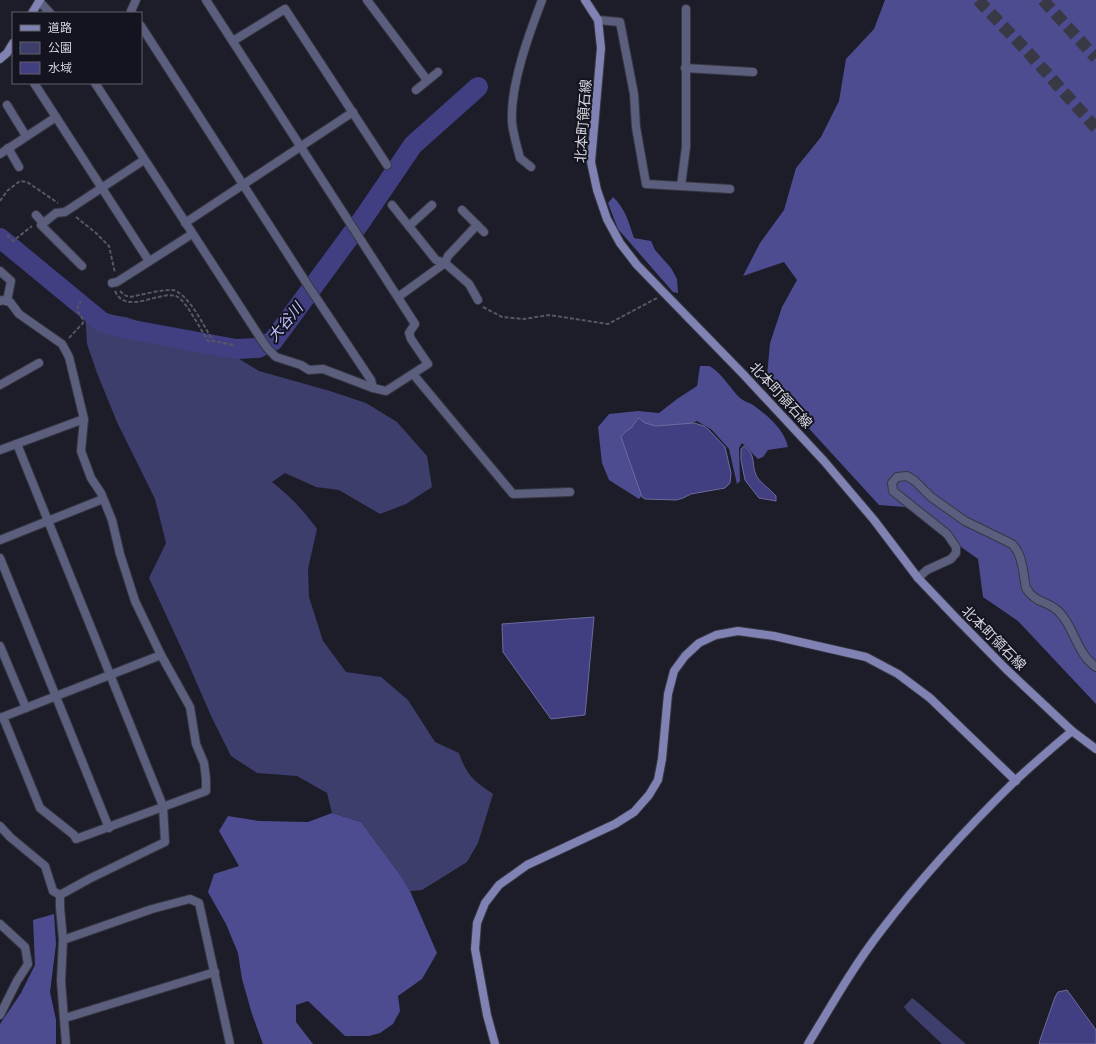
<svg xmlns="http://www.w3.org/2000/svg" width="1096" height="1044" viewBox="0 0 1096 1044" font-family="Poppins,'Noto Sans JP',sans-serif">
  <rect width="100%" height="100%" fill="#1c1d29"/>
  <g fill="#3e3e6d">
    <path d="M85,311L126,317L191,340L225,350L259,371L330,391L366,403L397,422L427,456L432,487L406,504L380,514L339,490L316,487L285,473L272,482C290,496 304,511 317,529L308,569L309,597L323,641L346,672L381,677L408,700L435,742L459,753C467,776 473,780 493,794L478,843L467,862L422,890L410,891L401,876L361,822L332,813L327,793L297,776L257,773L231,756L212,718L185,656L149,578L166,543L155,499L117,422L97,373L87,344Z"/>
    <polygon points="912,998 916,1001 966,1044 942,1044 907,1011 904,1007"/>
  </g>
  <g fill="#4e4c90">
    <polygon points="885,0 1096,0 1096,704 1018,621 983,597 978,559 905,507 879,505 781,398 767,376 770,343 782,307 797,280 784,262 743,276 760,243 784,210 796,168 821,137 839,101 846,59 874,29"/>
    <path d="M613,197C625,208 629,223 634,238L651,241L655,250L671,268L677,279L678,293L673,292L618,229L608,203Z"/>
    <path d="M700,366C703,366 706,366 709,366C718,369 732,390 739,397C743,401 748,402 753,405C767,415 784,429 788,447L768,450L763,457L758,459L742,443L739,448L740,481L737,484L729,449L712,430L697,421L681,428L646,490L639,499L609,480L602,463L598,427L609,414L638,411L659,413L677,399L697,386Z"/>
    <polygon points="332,813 361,822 401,876 410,891 437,953 422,979 398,996 400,1011 393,1024 380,1033 369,1036 345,1036 308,1001 296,1005 296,1022 313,1044 263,1044 252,1014 242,979 238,953 226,924 208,892 214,874 239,866 219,831 228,816 259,821 308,822"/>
    <polygon points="54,914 56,944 50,992 56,1020 56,1044 0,1044 0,1024 21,993 35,965 33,920"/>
  </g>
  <g fill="#413e81" stroke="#6d6b9d">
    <path d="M639,418L645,423L656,426L694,423L704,426L709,430L725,447L731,473L730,483L725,488L691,494L683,498L676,500L645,499L642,497L621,437C624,432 628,430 632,427C635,423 635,421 639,418Z"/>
    <path d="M744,446C747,449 751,452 752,456C754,462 753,469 756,475C759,482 770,489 776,496V501L759,498L745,480L741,460V449Z"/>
    <polygon points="594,617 585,715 551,719 503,652 502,624"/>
    <polygon points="1067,990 1096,1030 1096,1044 1040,1044 1039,1043 1055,997 1058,992"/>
  </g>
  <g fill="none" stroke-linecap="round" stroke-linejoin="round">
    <polyline stroke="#413e81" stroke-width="20" points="0,238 102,322 122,328 236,349 258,348 273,341 362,220 413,145 478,87"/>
    <g stroke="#383944" stroke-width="12" stroke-dasharray="12 6" stroke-linecap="butt">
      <polyline points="978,0 1026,50 1096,128"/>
      <polyline points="1043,0 1096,58"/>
    </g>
    <defs>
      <g id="street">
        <polyline points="367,0 427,80"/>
        <polyline points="39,1 50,13"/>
        <polyline points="132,13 131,11 136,0"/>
        <polyline points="598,20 620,22 634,94 636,127 646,184 730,189"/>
        <polyline points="141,26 309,287 371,380 373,388"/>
        <polyline points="233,41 285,9 387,165"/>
        <polyline points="685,68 753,72"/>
        <polyline points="34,83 149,261"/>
        <polyline points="95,83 263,342 268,349 276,357 301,365 309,370 323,369 373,388 386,391 428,364 411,339 409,333 415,324 206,0"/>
        <polyline points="416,90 438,72"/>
        <polyline points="7,105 26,136"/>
        <polyline points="8,148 19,167"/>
        <polyline points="0,154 56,117"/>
        <path d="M531,167L520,158C517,146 513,134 512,122C510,85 529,34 542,0"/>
        <polyline points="681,186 686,147 686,9"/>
        <polyline points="392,205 436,260 445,263 448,256 477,225"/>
        <polyline points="462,210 484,232"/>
        <polyline points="36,215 43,223"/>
        <polyline points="185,223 353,112"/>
        <polyline points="409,226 432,205"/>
        <polyline points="82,266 41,225 56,213 65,212 144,160"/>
        <polyline points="0,271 11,281 7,301"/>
        <polyline points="112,283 117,282 192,234"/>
        <polyline points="398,297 445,263 469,284 478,300"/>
        <polyline points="0,301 2,300 10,302 19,314 62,344 69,357 84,419 81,451 91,478 101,493 112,520 120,554 135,601 161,655 190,707 196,744 204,763 206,779 206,791 76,839 74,835 40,808 3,717"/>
        <polyline points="413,374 513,494 570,492"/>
        <polyline points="0,385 39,363"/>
        <polyline points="17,444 163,806 165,842 89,879 60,895"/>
        <polyline points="0,450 84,419"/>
        <polyline points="0,540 103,499"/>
        <polyline points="0,558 109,828"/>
        <path d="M918,578L927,570L951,559L956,553V547L947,534L893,491L892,483L897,477L907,476L915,481L931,497L965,521L1012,544C1023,555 1023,573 1026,588C1035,604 1050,601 1060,613C1075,629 1077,654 1096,667"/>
        <polyline points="0,646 26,708"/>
        <polyline points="0,718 161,655"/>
        <polyline points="0,826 10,837 45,866 53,891 60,895"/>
        <polyline points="60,895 60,907 63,940 61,981 66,1044"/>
        <polyline points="0,924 25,947 28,964 17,981 0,1015"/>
        <polyline points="63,940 152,909 190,899 199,903 230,1044"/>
        <polyline points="65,1018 215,972"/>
      </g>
      <g id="secondary">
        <polyline points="585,0 598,20 601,48 591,162 597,190 607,219 620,243 637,265 743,374 824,461 874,520 918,578 956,618 1006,669 1072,731 1096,749"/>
        <polyline points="32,13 40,0"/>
        <polyline points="0,59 7,53 13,43"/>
        <polyline points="495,1044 487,1015 475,949 477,923 485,903 499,885 527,865 615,824 634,812 649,795 658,780 662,759 668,694 674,671 685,656 699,643 716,635 738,631 774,636 866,657 898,674 930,698 1016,781"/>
        <path d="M808,1044C831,1006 853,967 880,932C921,878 967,828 1015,781C1034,763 1053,747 1072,731"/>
      </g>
    </defs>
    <use href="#street" stroke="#363742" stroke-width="10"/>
    <use href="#secondary" stroke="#363742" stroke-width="10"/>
    <g stroke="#575762" stroke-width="2" stroke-dasharray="4 2" stroke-linecap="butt">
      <polyline points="0,201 7,191 20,181 27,182 58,203"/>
      <polyline points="76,217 96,233 109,246 115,273"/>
      <polyline points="7,235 13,241 32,226"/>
      <path d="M115,291C126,317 163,288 178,297C187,303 201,330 208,341H213"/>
      <path d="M120,291L124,295L130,297C140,295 164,289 173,290C189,294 205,328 213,341L233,345"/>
      <polyline points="483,307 502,317 524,319 549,315 608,324 657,298"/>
      <path d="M69,338L83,323C83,312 72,314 81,301"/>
    </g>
    <use href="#street" stroke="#5c5e7d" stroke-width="8"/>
    <use href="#secondary" stroke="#8082b4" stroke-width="8"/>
  </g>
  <g text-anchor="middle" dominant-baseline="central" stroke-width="4" stroke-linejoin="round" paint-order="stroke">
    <g font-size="14" fill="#d5d5de" stroke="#13141f">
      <text transform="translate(583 121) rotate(-86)">北本町領石線</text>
      <text transform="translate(781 395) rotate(47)">北本町領石線</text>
      <text transform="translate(994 638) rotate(45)">北本町領石線</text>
    </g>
    <g font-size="15" font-style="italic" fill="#bec1fd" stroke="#13141f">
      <text transform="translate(285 322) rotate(-50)">大谷川</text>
    </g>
  </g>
  <rect x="12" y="12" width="130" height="72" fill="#13141f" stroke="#61616b"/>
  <rect x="20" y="25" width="20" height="6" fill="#8082b4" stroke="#61616b"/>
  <text x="48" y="32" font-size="12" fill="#d5d5de">道路</text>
  <rect x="20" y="42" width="20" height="12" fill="#3e3e6d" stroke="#61616b"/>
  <text x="48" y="52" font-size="12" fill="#d5d5de">公園</text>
  <rect x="20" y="62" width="20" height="12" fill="#413e81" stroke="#61616b"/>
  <text x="48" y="72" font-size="12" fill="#d5d5de">水域</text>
</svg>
